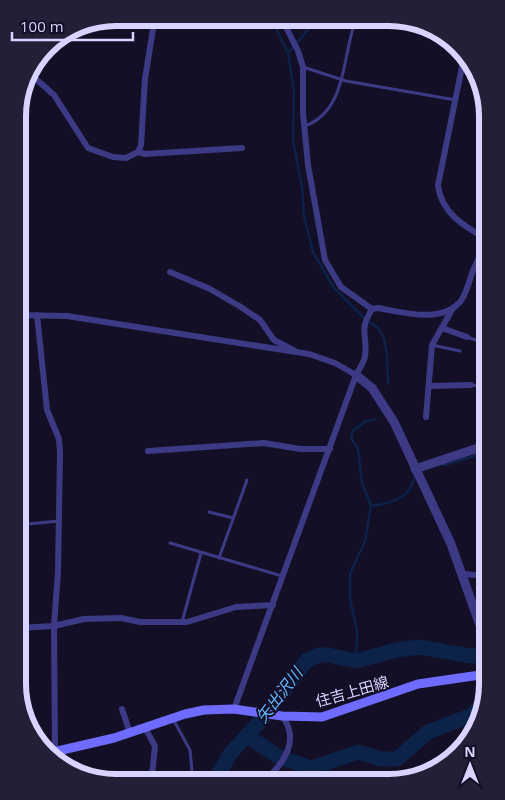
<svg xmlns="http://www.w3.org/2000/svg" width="505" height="800" viewBox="0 0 505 800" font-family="'Open Sans','Noto Sans JP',sans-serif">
  <rect width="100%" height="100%" fill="#130f26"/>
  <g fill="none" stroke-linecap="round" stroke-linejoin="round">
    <g stroke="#0c2248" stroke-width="2.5">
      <polyline points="271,18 288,53 294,92 293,140 302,188 304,216 313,252 334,288 365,319 379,329 384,338 387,355 388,383"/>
      <polyline points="288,53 310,27 328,19"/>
      <polyline points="441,464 445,465 487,452"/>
      <path d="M371,506C391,504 413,497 415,474"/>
      <polyline points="356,661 357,631 350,599 350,574 365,541 371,506 362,483 358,449 351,438 353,431 364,422 375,419"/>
    </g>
    <g stroke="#0c2248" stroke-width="15">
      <polyline points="248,736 277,756 311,768 358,752 381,759 397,759 428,732 470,716 481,706"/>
      <polyline points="214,782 230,754 264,717 307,660 319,655 328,655 356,661 397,650 419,647 471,656 487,655"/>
    </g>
    <g stroke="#3d3a85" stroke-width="3">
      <polyline points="303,67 346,81 456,100"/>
      <path d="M305,126C348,110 342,54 356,19"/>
      <polyline points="483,236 487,225"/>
      <polyline points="467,337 487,344"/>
      <polyline points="432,345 460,351"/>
      <polyline points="471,385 487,387"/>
      <polyline points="209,512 233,518"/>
      <polyline points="18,525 59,521"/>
      <polyline points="170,543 282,576"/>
      <polyline points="219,558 247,480"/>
      <polyline points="182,622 201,553"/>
      <polyline points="173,719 190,750 193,782"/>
    </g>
    <g stroke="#3d3a85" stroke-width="6">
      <polyline points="282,19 298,51 303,67 303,113 308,165 325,260 341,287 372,309"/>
      <path d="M464,57L438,185C441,213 465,227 487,239"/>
      <polyline points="462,68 473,69"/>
      <polyline points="28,72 54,95 88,148 113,157 126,158 138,152 141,145 145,79 153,29 150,23 143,18"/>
      <polyline points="138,152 145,154 242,148"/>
      <polyline points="170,272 210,289 241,307 260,320 274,340 295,351"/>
      <polyline points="18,315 67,316 309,354 335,363 356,375"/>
      <polyline points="37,315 47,410 59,439 60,453 58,572 54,626 55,751 59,763"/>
      <polyline points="442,328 467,337"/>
      <polyline points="430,386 471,385"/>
      <polyline points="426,417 432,345 453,308"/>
      <polyline points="148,451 264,443 300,449 330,449"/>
      <polyline points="463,574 487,576"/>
      <polyline points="18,628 54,626 84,619 121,618 140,622 187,622 236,607 273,605"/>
      <polyline points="122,709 130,733"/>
      <path d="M234,709L356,375C359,369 364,363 365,356C368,336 358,331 372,309L378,308C402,312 440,324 460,302C466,295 469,282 472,273C477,262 484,249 483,236"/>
      <polyline points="126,780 152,775 155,746 145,728"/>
      <path d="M263,782C283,765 301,740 282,716"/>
    </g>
    <g stroke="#3d3a85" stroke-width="9">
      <polyline points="356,375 372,388 394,422 451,544 487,645"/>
      <polyline points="415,469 487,445"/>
    </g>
    <polyline stroke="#6f6bff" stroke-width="9" points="49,753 114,738 185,714 204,710 234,709 282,716 322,717 418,684 487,674"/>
  </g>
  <g text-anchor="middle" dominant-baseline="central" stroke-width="4" stroke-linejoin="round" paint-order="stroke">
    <g font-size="15" fill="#d9d4ff" stroke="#130f26">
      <text transform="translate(352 691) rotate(-16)">住吉上田線</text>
    </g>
    <g font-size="16" font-style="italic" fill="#62b6ff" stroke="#130f26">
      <text transform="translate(279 695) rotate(-52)">矢出沢川</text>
    </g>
  </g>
  <path d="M0 0H505V800H0ZM116 26H389A90 90 0 0 1 479 116V684A90 90 0 0 1 389 774H116A90 90 0 0 1 26 684V116A90 90 0 0 1 116 26Z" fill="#231f37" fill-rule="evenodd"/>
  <path fill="none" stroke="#d9d4ff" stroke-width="6" d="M116 26H389A90 90 0 0 1 479 116V684A90 90 0 0 1 389 774H116A90 90 0 0 1 26 684V116A90 90 0 0 1 116 26Z"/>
  <g transform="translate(470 765)" stroke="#130f26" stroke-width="4" paint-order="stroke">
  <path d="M0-4L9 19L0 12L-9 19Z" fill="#d9d4ff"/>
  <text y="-8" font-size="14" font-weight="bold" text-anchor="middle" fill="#d9d4ff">N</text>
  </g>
  <path d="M12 32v8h121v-8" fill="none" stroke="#d9d4ff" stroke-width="2.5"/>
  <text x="20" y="32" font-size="15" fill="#d9d4ff" stroke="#130f26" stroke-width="4" paint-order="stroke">100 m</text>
</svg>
